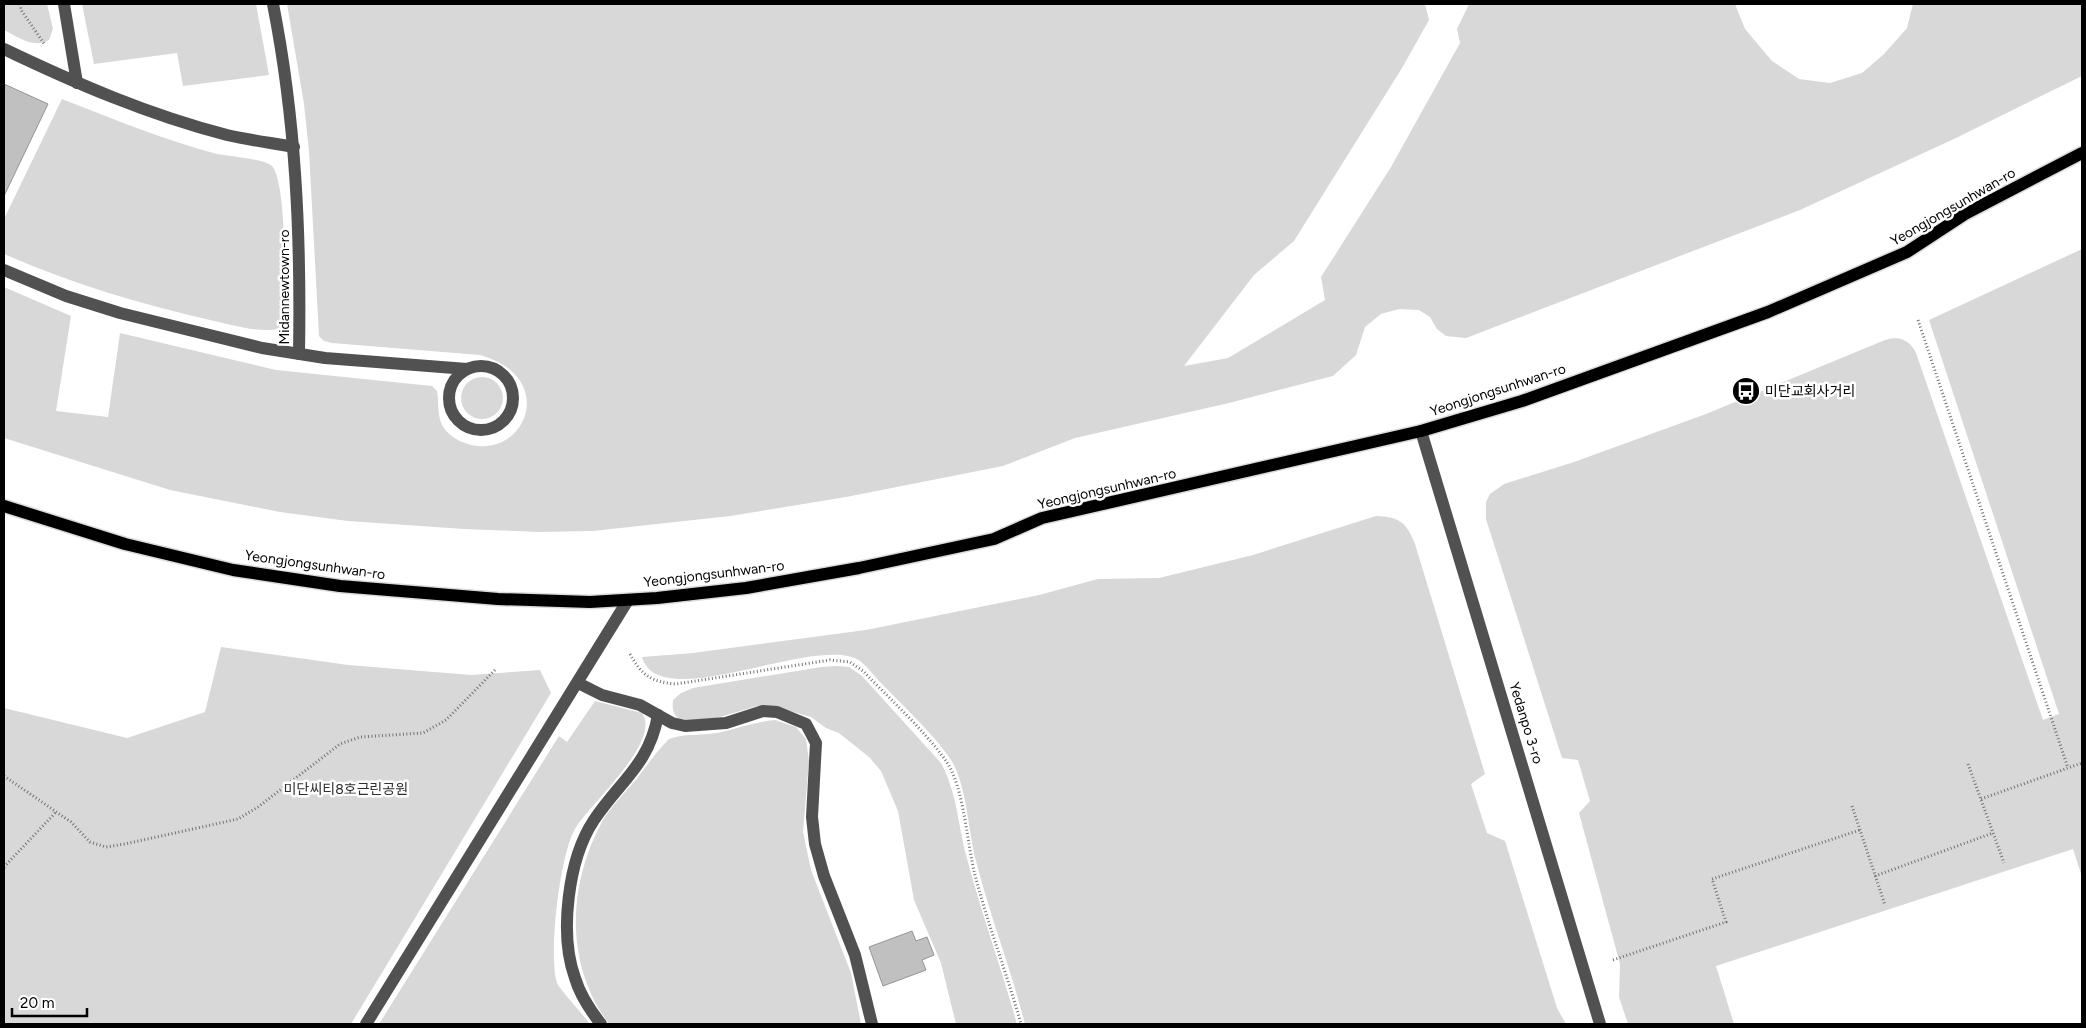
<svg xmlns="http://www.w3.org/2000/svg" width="2086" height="1028" viewBox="0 0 2086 1028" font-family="Figtree,'Noto Sans KR',sans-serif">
  <rect width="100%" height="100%" fill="#fff"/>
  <g fill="#d8d8d8">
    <path d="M4,4H47L53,29L49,40C34,49 18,37 4,30Z"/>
    <polygon points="82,4 256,4 269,75 183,86 177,53 94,64"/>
    <path d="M287,4H1425L1429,20L1402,68L1294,241L1254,275L1184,366L1228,358L1325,300L1321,277L1391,167L1460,43L1457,29L1469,4H1735L1745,29L1772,61L1799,79L1830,83L1862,73L1884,54L1907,28L1913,4H2082V76L1956,138L1800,210L1466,338L1446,336L1437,329L1430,317L1419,310L1399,309L1381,314L1365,327L1356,355L1333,376L1229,403L1075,438L1003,466L846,497L730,516L593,531L540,532L464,529L348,521L280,512L170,490L4,438V287L71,316L56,411L108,417L120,333L276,370L432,386L437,391C439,402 437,414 442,425C447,434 456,440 465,443C523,464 562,378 480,355L332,343L324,341L319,336L309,151L304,104Z"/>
    <path d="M62,99C113,119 164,140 217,154C228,156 265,159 272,166C287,182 285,294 285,321C281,327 277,330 270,330C250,331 229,324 210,320C140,304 70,283 4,254V219Z"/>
    <path d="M2082,249V877L2073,849L1716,966L1734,1024H1628L1619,997L1620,964L1579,813L1590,801L1578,760L1562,758L1486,519V502L1490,494L1504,484L1574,462L1706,414L1885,340C1899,336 1909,339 1916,353L2043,720L2059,714L1929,320Z"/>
    <circle cx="482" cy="398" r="21"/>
    <path d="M1376,516C1400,517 1406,522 1415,544L1485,774L1471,784L1487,833L1505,841L1557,1008L1566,1024H1025C1011,969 990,916 976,861C968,830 968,795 954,765C941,741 901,704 881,683C874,676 868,667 860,661C818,632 659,717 642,657L693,653L866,630L1039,595L1098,579L1159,578L1253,555Z"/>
    <polygon points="221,647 348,665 471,675 540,670 551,693 351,1024 4,1024 4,708 127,738 205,712"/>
    <path d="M837,666L849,667L862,676L941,763C957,793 958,824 966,855C981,912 1001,967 1017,1024H956L941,963L914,900L898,811L881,771L869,757L839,733L826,728L811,717L776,707L757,706L710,720H680C673,714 672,710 673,700L681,693L693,688L821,667Z"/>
    <path d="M595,701L642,713C662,742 590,803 575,829C560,854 548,955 557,983C558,987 585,1017 590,1024H379L559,736L567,742Z"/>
    <path d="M775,720L796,727L806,739L809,761L803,832L811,870L851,973L861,1024H609C565,965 567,886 602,822C611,806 626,792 638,777C648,764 657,751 669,739C684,733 700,736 717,733C737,729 755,722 775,720Z"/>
  </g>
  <g fill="#c0c0c0" stroke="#959595">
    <polygon points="4,84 48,104 4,196"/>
    <polygon points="912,931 916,941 927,937 934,955 922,960 926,970 883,986 869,947"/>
  </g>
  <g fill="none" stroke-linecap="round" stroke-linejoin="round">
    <defs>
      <polyline id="major" points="4,506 125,544 233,570 340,586 498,599 590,602 657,598 746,588 859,568 994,539 1042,518 1421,431 1522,401 1768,312 1907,252 1965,214 2082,153"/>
    </defs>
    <use href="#major" stroke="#dbdbdb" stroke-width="15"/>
    <g stroke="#737373" stroke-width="3" stroke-dasharray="1 2.5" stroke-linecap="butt">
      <polyline points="20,4 21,10 45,45"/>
      <polyline points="1918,320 2068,768"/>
      <path d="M630,654C642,676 652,682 676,684L830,660L850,662L863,671C889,698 925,731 946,761C964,786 967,844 975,875C988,925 1007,974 1021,1024"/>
      <polyline points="1968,764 2004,863"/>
      <polyline points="4,776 71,822 90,842 106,847 125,844 238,819 258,807 340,744 360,737 423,733 446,720 496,669"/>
      <polyline points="1981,799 2082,763"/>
      <polyline points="1852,806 1885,905"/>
      <polyline points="4,867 56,812"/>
      <polyline points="1875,876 1993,833"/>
      <polyline points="1613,960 1726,922 1712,879 1860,830"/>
    </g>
    <g stroke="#515151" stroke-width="12">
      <polyline points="64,4 77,83"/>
      <path d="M273,4C296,120 301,237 299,354"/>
      <path d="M4,49C75,83 149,115 227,135C249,140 272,143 294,147"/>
      <polyline points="4,270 66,296 120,313 262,348 325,358 467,369"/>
      <circle cx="481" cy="398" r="32"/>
      <polyline points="1421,431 1600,1024"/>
      <polyline points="578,683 602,695 640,705 672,723 685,726 726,723 763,711 777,712 806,724 816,743 812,817 815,844 824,876 855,955 872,1024"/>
      <polyline points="366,1024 628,600"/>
      <path d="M601,1024C590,1010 580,995 575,978C559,934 568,859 594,820C620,781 649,765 658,715"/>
    </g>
    <use href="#major" stroke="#000" stroke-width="12"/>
  </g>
  <defs>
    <symbol id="bus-disc" viewBox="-11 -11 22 22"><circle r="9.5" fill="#000" stroke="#fff"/><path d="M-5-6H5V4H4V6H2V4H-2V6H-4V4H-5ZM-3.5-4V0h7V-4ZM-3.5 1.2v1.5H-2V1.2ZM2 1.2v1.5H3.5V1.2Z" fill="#fff"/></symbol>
  </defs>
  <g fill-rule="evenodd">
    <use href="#bus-disc" x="1730" y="375" width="32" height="32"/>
  </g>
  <g text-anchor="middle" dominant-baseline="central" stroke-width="5" stroke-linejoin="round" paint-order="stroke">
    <g font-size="14" fill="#000" stroke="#fff">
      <text transform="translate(1953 207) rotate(-30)">Yeongjongsunhwan-ro</text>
      <text transform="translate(284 287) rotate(-90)">Midannewtown-ro</text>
      <text transform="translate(1498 390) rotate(-18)">Yeongjongsunhwan-ro</text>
      <text transform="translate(1107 489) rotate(-13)">Yeongjongsunhwan-ro</text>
      <text transform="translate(315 565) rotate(8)">Yeongjongsunhwan-ro</text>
      <text transform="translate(714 574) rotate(-7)">Yeongjongsunhwan-ro</text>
      <text transform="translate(1526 723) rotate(73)">Yedanpo 3-ro</text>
    </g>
    <g font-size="14" fill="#000" stroke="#fff" text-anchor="start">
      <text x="1765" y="391">미단교회사거리</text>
    </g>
    <g font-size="14" fill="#2f2f2f" stroke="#fff">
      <text x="346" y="789">미단씨티8호근린공원</text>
    </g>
  </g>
  <rect width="2086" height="1028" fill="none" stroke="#000000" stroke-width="10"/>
  <path d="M12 1008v8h75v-8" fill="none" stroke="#000000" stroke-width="2.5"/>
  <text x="20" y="1008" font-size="15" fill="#000000" stroke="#ffffff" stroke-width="4" paint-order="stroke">20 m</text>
</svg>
